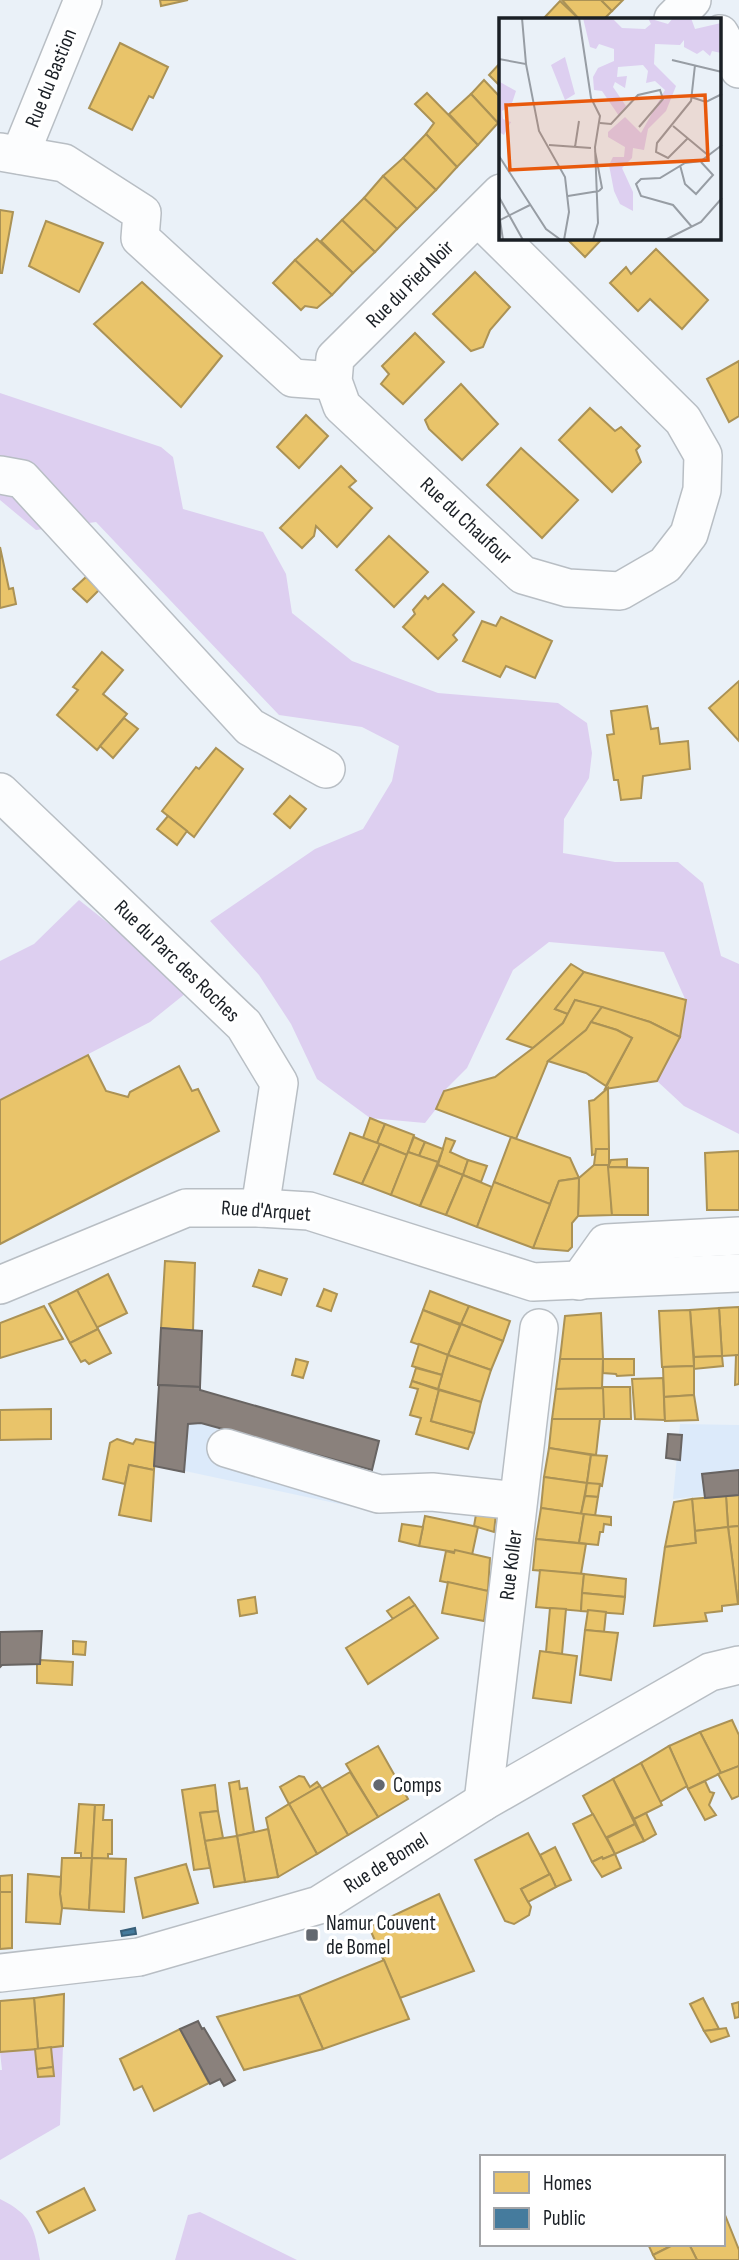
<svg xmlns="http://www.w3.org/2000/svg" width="739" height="2260" viewBox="0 0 739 2260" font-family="'Sofia Sans Condensed',sans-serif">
  <rect width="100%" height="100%" fill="#eaf1f8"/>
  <g fill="#dceafa">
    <polygon points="188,1424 204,1424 370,1474 363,1509 185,1471"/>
    <polygon points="680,1424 739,1425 739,1492 673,1499"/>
  </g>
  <g fill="#ddcff0">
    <polygon points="0,393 161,447 173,457 183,509 263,532 286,574 292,613 352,661 438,693 558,703 587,723 592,753 589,778 564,819 563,853 615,862 678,862 703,883 721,956 739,964 739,1134 684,1106 657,1081 680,1038 686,1001 664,952 549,942 513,970 467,1068 444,1091 436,1109 425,1123 370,1118 317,1079 291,1024 259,975 210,921 315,849 363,829 392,781 399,746 362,727 279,715 96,522 36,530 0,500"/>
    <polygon points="79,900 191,989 150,1022 0,1100 0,961 34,944"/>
    <polygon points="63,2046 60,2125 0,2160 0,2070 2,2070 0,2052 35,2049 38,2077 54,2076 51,2047"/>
    <path d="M0,2199C32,2215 34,2227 40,2260H0Z"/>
    <polygon points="200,2212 297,2260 175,2260 188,2215"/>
  </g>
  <g fill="#e9c46a" stroke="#ab9255" stroke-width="2">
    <polygon points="160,0 188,0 161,6"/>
    <polygon points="562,0 601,0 612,11 604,19 579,19"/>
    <polygon points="601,0 623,0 612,11"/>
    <polygon points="560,1 579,19 543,19"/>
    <polygon points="120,43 168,67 153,98 149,96 132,130 89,108"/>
    <polygon points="501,62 501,87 489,75"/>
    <polygon points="484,80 501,98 501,121 498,123 471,94"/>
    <polygon points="427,93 478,145 457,167 426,134 434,123 415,104"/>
    <polygon points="471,94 498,123 478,145 449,114"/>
    <polygon points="426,134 457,167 436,190 403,158"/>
    <polygon points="403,158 436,190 417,209 383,176"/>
    <polygon points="383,176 417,209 397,229 364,198"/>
    <polygon points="364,198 397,229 375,252 342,220"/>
    <polygon points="0,210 13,212 2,273 0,273"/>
    <polygon points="342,220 375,252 353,273 321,241"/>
    <polygon points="46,221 103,243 79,292 29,266"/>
    <polygon points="566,238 603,238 585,257"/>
    <polygon points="317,239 353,273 332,295 295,260"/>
    <polygon points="656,249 708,300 682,329 650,299 638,311 610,283 626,267 631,274"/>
    <polygon points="295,260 332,295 317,308 305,306 301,310 273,283"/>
    <polygon points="475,272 510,307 490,330 483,347 471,351 433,314"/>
    <polygon points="142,282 222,356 181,407 94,324"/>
    <polygon points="415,333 444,362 403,404 381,384 389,374 382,366"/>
    <polygon points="739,361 739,416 729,422 707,379"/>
    <polygon points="461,384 498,424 462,460 429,429 425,420"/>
    <polygon points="590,408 615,431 621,427 640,446 636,450 641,462 612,492 559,440"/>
    <polygon points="306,415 328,436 299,468 277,447"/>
    <polygon points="521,448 578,500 542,538 487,485"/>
    <polygon points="341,466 356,481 349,487 372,508 337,547 316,526 314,536 302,548 280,528"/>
    <polygon points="389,536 428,572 394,607 356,570"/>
    <polygon points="0,547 9,589 13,588 16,604 0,608"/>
    <polygon points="86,577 99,590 87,602 73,589"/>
    <polygon points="443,584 474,612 453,635 457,640 438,659 403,627 415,614 413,610 425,596 428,599"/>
    <polygon points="501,617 552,641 535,678 506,666 500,677 463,661 482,621 496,626"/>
    <polygon points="102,652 123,670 103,694 127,714 97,750 57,715 78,690 73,687"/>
    <polygon points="739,681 739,741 709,708"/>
    <polygon points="647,706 651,729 658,728 660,744 688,741 690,769 643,776 641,798 621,800 618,780 614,780 607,735 614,734 611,711"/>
    <polygon points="124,718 138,729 113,758 100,746"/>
    <polygon points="216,748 243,769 194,837 162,811 196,767 199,769"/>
    <polygon points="290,796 306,809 290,828 274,814"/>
    <polygon points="168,816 187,831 177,845 157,829"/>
    <polygon points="571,964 584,972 555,1009 568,1014 563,1023 533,1048 507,1039"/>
    <polygon points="584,972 686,1000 680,1037 650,1022 575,1000 568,1014 555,1009"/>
    <polygon points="575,1000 602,1007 586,1030 548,1061 516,1139 436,1109 444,1091 495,1077 533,1048 563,1023"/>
    <polygon points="602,1007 650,1022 680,1037 657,1081 605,1089 632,1038 617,1030 591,1022"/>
    <polygon points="591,1022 617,1030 632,1038 606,1086 586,1073 548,1061 586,1030"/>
    <polygon points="88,1055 106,1091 128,1097 130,1092 179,1066 192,1091 198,1089 219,1131 0,1244 0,1100"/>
    <polygon points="608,1088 609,1149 596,1149 596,1154 592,1155 589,1101 594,1100"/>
    <polygon points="370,1118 385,1124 377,1143 363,1138"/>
    <polygon points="385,1124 414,1135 407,1155 377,1143"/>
    <polygon points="350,1133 380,1144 362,1184 334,1174"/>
    <polygon points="414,1137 425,1142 419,1156 408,1152"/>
    <polygon points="511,1137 570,1158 579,1178 559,1181 550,1204 494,1182"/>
    <polygon points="446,1138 455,1141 450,1152 468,1160 463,1175 438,1165"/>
    <polygon points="425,1142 443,1149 438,1162 419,1156"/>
    <polygon points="380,1144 407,1155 391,1195 362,1184"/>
    <polygon points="596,1149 609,1149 609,1165 594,1165"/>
    <polygon points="739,1151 739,1210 707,1210 705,1153"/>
    <polygon points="408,1152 438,1162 420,1206 391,1195"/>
    <polygon points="627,1159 627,1167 608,1167 611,1160"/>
    <polygon points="468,1160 487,1166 481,1182 463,1175"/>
    <polygon points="438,1165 463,1175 446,1215 420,1206"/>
    <polygon points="594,1165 609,1165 612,1215 578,1216 579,1178"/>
    <polygon points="608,1167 648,1168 648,1215 612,1215"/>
    <polygon points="463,1175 492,1187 477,1227 446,1215"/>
    <polygon points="579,1178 578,1216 572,1223 572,1247 568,1251 533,1248 559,1181"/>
    <polygon points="494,1182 550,1204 533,1248 477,1227"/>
    <polygon points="165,1261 195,1263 193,1331 161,1328"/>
    <polygon points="259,1270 287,1279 281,1295 253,1286"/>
    <polygon points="108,1274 127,1313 96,1328 77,1290"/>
    <polygon points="324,1289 337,1294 331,1311 317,1306"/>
    <polygon points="77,1290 98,1329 70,1343 49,1304"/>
    <polygon points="430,1291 469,1306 461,1324 423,1310"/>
    <polygon points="44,1306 63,1339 0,1358 0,1323"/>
    <polygon points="469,1306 510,1321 503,1341 461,1324"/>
    <polygon points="739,1307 739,1355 722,1356 719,1308"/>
    <polygon points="719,1308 722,1356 694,1357 690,1310"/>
    <polygon points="423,1310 460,1325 448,1355 411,1342"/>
    <polygon points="690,1310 694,1366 662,1367 659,1311"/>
    <polygon points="601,1313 603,1359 560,1359 565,1316"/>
    <polygon points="461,1324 503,1341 491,1370 448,1355"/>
    <polygon points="98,1329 111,1353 89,1364 85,1360 81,1362 70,1343"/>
    <polygon points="419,1344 448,1355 442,1375 412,1366"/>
    <polygon points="448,1355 491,1370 481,1402 438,1389"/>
    <polygon points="736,1355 739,1355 739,1384 735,1385"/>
    <polygon points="722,1356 723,1366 694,1369 694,1357"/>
    <polygon points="296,1359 308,1362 303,1378 292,1375"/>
    <polygon points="560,1359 603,1359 602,1388 556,1389"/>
    <polygon points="603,1359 634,1359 634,1375 617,1376 616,1374 603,1373"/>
    <polygon points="694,1366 694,1395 664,1397 663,1367"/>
    <polygon points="416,1368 442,1375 438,1389 412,1381"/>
    <polygon points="663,1378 665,1420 635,1419 632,1379"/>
    <polygon points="412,1381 439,1390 431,1421 474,1433 468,1449 416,1434 421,1418 410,1415 418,1389 410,1387"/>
    <polygon points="602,1387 630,1387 631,1419 604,1419"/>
    <polygon points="603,1388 604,1419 552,1419 556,1389"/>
    <polygon points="439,1390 481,1402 474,1433 431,1421"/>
    <polygon points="694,1395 698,1420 665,1421 664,1397"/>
    <polygon points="51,1409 51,1439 0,1440 0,1410"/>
    <polygon points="552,1419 600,1419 596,1455 549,1448"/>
    <polygon points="117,1439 133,1444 136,1439 156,1443 154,1470 129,1465 125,1484 103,1479 110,1443"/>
    <polygon points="549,1448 591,1455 587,1483 544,1477"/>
    <polygon points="591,1455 607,1456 602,1486 587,1483"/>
    <polygon points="129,1465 154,1470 151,1521 119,1515"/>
    <polygon points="544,1477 587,1483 581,1514 541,1508"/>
    <polygon points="587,1483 600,1484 598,1497 585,1496"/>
    <polygon points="739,1495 739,1526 728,1527 726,1496"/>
    <polygon points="585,1496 598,1497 595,1516 581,1514"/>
    <polygon points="726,1496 728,1527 695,1531 692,1499"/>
    <polygon points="692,1499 696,1543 665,1547 674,1502"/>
    <polygon points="541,1508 584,1514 579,1543 536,1539"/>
    <polygon points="477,1509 496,1513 494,1532 474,1526"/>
    <polygon points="584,1514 611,1517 611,1525 604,1524 603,1532 600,1532 598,1545 579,1543"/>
    <polygon points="425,1516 478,1527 472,1555 419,1546"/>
    <polygon points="402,1524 423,1527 419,1546 399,1541"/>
    <polygon points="739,1526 739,1604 738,1604 728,1527"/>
    <polygon points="728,1527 738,1604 722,1606 722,1611 705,1613 707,1621 654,1626 665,1547 696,1543 695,1531"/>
    <polygon points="536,1539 586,1544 581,1574 533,1570"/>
    <polygon points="455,1550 490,1558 488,1591 440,1581 446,1551 454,1553"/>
    <polygon points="540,1570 584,1574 581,1611 536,1607"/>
    <polygon points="584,1574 626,1579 625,1597 582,1593"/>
    <polygon points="448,1582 488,1591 484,1621 442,1613"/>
    <polygon points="582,1593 625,1597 623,1614 581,1611"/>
    <polygon points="255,1597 257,1613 240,1616 238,1600"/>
    <polygon points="409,1597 415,1605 393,1619 387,1611"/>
    <polygon points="415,1605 438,1638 368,1684 346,1648"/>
    <polygon points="550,1608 566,1609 562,1654 546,1652"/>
    <polygon points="588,1610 606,1612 604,1632 585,1630"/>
    <polygon points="585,1630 618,1633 611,1680 580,1675"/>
    <polygon points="73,1641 86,1642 85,1655 73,1654"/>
    <polygon points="540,1651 577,1656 571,1703 533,1698"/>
    <polygon points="40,1660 73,1662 72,1685 37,1683 37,1664"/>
    <polygon points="732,1720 739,1735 739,1766 721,1773 700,1732"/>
    <polygon points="700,1732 721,1773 688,1789 669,1746"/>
    <polygon points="378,1746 408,1799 378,1817 346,1764"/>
    <polygon points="669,1746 687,1786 660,1802 641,1763"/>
    <polygon points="641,1763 662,1805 634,1819 613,1779"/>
    <polygon points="739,1766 739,1796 732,1799 718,1774"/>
    <polygon points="350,1772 378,1817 348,1835 321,1789"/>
    <polygon points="299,1776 304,1777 310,1787 317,1782 320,1786 289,1804 280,1787"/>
    <polygon points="613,1779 635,1824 605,1838 583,1796"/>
    <polygon points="239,1781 240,1789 247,1788 254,1832 237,1836 229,1783"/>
    <polygon points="705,1781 710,1792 714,1793 709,1805 716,1815 705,1820 688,1789"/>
    <polygon points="215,1785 218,1811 200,1813 210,1868 194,1870 182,1790"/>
    <polygon points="320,1786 348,1835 317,1854 289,1804"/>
    <polygon points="79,1804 95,1805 92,1858 81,1858 81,1853 75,1853"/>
    <polygon points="289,1804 317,1854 278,1877 266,1818"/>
    <polygon points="95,1805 104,1805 103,1820 112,1820 112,1854 108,1854 108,1859 92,1858"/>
    <polygon points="218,1811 223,1838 205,1841 200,1813"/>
    <polygon points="646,1813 656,1834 644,1841 634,1819"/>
    <polygon points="593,1814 615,1854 603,1859 602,1857 592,1862 573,1824"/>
    <polygon points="635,1824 644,1841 615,1854 607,1838"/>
    <polygon points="268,1829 278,1877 245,1882 237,1836"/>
    <polygon points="528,1833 550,1874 521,1889 531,1907 529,1915 514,1924 505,1921 475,1860"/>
    <polygon points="237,1836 245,1882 214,1887 205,1841"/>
    <polygon points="555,1847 571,1880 556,1887 540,1855"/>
    <polygon points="615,1854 621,1868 602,1877 592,1862 602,1857 603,1859"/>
    <polygon points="62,1858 92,1858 89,1910 62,1908 60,1894"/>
    <polygon points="92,1858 126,1859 124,1912 89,1910"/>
    <polygon points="186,1864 198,1903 143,1918 135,1878"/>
    <polygon points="28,1874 61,1877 60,1894 62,1908 60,1924 26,1922"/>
    <polygon points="550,1874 556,1887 528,1902 521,1889"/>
    <polygon points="12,1875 12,1892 0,1892 0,1876"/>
    <polygon points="0,1892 12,1892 12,1948 0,1949"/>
    <polygon points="439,1894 474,1971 400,1998 369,1927"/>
    <polygon points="384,1960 409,2019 323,2049 299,1995"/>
    <polygon points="64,1994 63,2046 38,2049 34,1998"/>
    <polygon points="299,1995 323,2049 244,2070 217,2017"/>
    <polygon points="34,1998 38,2049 0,2052 0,2001"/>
    <polygon points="703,1998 719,2029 704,2031 690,2004"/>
    <polygon points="739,2002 739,2017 735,2018 732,2004"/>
    <polygon points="726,2028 729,2036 711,2042 704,2031"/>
    <polygon points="180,2029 209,2083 154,2111 142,2086 134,2090 120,2059"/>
    <polygon points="51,2047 53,2067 37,2069 35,2049"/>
    <polygon points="53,2067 54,2076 38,2077 37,2069"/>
    <polygon points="84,2188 95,2210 49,2233 37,2212"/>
    <polygon points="723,2210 739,2250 739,2260 697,2260 689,2244 723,2244"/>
    <polygon points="648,2244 675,2244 653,2255"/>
    <polygon points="675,2244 689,2244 697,2260 656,2260 653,2255"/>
  </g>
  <polygon fill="#457b9d" stroke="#385f79" stroke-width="2" points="135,1928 136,1934 122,1936 121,1931"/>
  <g fill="#8a817c" stroke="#686462" stroke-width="2">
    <polygon points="161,1328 202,1331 200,1387 158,1385"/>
    <polygon points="159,1385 200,1387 200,1390 379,1441 372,1470 201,1423 188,1424 184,1472 154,1466"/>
    <polygon points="668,1434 682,1435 680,1460 666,1458"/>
    <polygon points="739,1470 739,1495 705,1498 702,1474"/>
    <polygon points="42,1631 40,1664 2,1665 0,1667 0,1632"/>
    <polygon points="198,2021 202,2029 204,2028 235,2080 224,2086 220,2079 210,2084 180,2029"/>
  </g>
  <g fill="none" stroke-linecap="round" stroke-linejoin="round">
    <defs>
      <g id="minor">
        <polyline points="673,19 692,0"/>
        <polyline points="720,34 739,69"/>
        <polyline points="0,152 64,163 142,213 140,238 293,378 333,381"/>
        <polyline points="20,155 83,0"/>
        <polyline points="478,217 683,420 703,455 702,490 689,534 665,565 620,591 568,588 523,575 342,406 333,381 335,358 501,193"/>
        <polyline points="0,475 22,479 250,727 326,769"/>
        <polyline points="0,792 244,1025 279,1083 260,1208"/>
        <polyline points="579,1281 606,1243 739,1236"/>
        <polyline points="0,1285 186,1208 260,1208 309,1211 533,1282 739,1273"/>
        <polyline points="226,1448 379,1494 432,1492 518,1501"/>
        <polyline points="483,1802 539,1328"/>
        <polyline points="0,1973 139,1957 319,1905 483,1802 710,1672 739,1665"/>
      </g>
    </defs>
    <use href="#minor" stroke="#b8bec4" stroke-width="40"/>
    <use href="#minor" stroke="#fcfdfe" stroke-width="37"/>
  </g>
  <g fill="#63686f" stroke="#fff" stroke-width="2.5">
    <circle cx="379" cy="1785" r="7"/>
    <rect x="305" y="1928" width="14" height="14" rx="3.5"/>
  </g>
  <g text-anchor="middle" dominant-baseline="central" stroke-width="7" stroke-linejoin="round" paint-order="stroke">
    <g font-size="21" fill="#1a1f25" stroke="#fff">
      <text transform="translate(51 78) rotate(-68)">Rue du Bastion</text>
      <text transform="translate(410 284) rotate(-45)">Rue du Pied Noir</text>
      <text transform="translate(466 521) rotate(43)">Rue du Chaufour</text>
      <text transform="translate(177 961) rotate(44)">Rue du Parc des Roches</text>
      <text transform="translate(266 1211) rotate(4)">Rue d'Arquet</text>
      <text transform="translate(511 1565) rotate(-83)">Rue Koller</text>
      <text transform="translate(386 1863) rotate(-32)">Rue de Bomel</text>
    </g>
    <g font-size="21" fill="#1a1f25" stroke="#fff" text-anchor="start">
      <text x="393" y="1785">Comps</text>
      <text x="326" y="1923">Namur Couvent<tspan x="326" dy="24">de Bomel</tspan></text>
    </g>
  </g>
  <g transform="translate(499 18)">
    <rect width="222" height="222" fill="#eaf1f8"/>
    <path d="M84,0H113L123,10L146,11L152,6L149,0L169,6L174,0H192L196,11L222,5V35L213,33L211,38L204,32L198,36L185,29V22L181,27L156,26L155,46L177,68L167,93L149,111L145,132L134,130L133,140L123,150L134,174V193L121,186L115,173L110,147L114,139H125L126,129L109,119V114L126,99L142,115L166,72L156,63L147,65L149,53L144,47L119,49L118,59L128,58L126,70L116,64L114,69L127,88L120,98L103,73L95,72L94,59L99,50L115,43V31L100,26L97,31L91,29ZM66,39L76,76L66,82L52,47ZM1,64L17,73L12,88L3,93L4,101L12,104L5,117L0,114Z" fill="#ddcff0"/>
    <path fill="none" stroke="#979da4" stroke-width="2" d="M23,0L27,46M80,0L92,80L101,98L96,129L99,205L94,222M0,41L27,46L40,113L66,159L70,194L65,222M173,42L223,54M192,79L207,84L223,76M101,105L112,106L139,77L161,72L164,81L140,109M174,108L210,138M189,120L169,140L157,134L158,125L192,83L196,47M50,127L92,130M76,129L80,103M96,133L103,170L100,173M0,138L47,211L62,222M181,147L186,166L197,176L214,157L202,144M69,178L100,173M0,179L24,222M193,209L174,187L142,178L137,166L142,161L161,160L186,145L202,143L223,127M4,222L1,202L31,187M166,222L202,204L223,180"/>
    <path fill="#e8590c" fill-opacity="0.15" stroke="#e8590c" stroke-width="3.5" d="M206,77L209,142L11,152L7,87Z"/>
    <rect width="222" height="222" fill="none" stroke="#1a1f25" stroke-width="3.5"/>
  </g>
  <rect x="480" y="2155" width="245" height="91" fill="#ffffff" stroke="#a3a5a8" stroke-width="2"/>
  <rect x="494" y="2172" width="35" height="21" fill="#e9c46a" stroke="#a3a5a8" stroke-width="2"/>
  <text x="543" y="2190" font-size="21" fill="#1a1f25">Homes</text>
  <rect x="494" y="2208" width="35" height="21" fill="#457b9d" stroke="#a3a5a8" stroke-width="2"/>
  <text x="543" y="2225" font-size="21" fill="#1a1f25">Public</text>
</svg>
